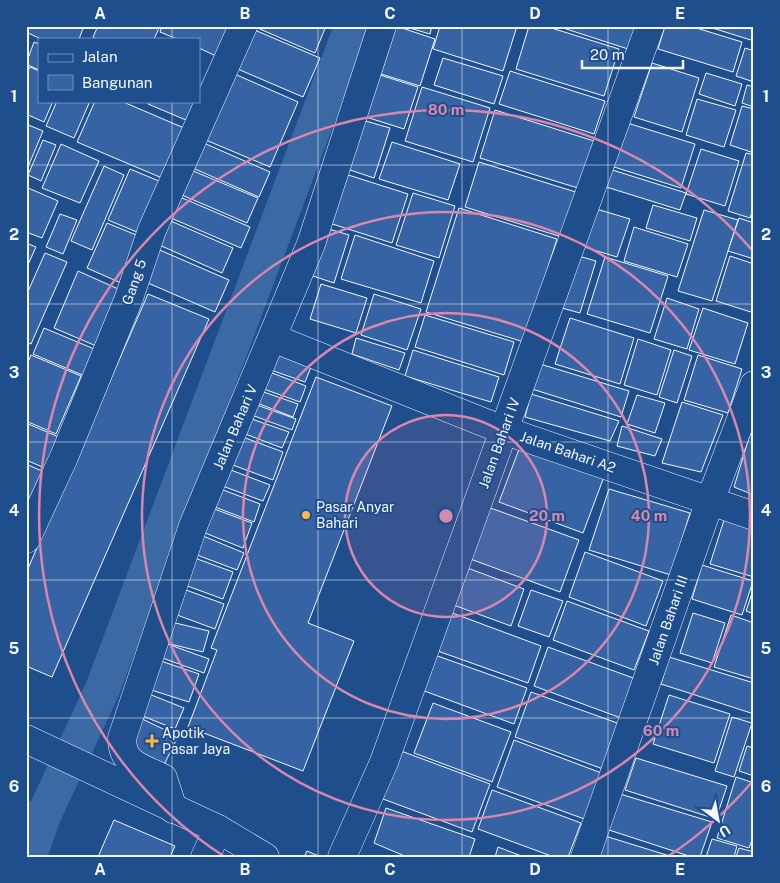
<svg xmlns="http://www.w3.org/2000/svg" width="780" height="883" viewBox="0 0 780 883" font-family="'Public Sans',sans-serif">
  <rect width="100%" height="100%" fill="#1f4e8c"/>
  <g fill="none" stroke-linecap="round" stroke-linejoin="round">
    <polyline stroke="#3b69a3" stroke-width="10" points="26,804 43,817"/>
    <polyline stroke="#3b69a3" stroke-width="35" points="29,857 43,817 102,690 352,26"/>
  </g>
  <g fill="#3563a3" stroke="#f2f6ff">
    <polygon points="26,26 84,26 79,39 41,39 26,32"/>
    <polygon points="98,26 160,26 154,39 97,39 93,37"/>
    <polygon points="162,26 229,26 216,56 199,48 199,39 177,39 160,32"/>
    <polygon points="253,26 326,26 315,53"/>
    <polygon points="396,26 435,39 420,86 381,74"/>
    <polygon points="403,26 432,26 430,34"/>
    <polygon points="440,26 517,26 503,71 433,49"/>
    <polygon points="529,26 545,26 619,49 604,96 516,69"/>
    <polygon points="557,26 634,26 635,27 628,49"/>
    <polygon points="665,26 690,26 742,42 733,72 658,49"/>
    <polygon points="706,26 754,26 754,41"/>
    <polygon points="250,28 320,58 303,97 233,67"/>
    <polygon points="34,42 39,44 39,70 26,64"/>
    <polygon points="745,48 754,51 754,82 736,76"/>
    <polygon points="443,58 503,76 494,104 434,85"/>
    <polygon points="652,63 699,78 682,132 634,117"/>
    <polygon points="30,67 39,71 39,101 53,101 44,122 26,114 26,74"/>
    <polygon points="510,71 605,101 594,134 499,104"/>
    <polygon points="230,72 298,102 270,167 201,138"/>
    <polygon points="706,73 742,84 735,106 699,94"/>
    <polygon points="380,75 418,87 404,129 366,117"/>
    <polygon points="747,85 754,87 754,107 742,103"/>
    <polygon points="422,87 490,108 473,162 405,141"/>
    <polygon points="697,99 736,110 724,147 686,135"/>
    <polygon points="57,101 90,101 74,138 46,126"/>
    <polygon points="95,101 121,101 184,128 162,178 77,142"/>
    <polygon points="149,101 195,101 186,120 148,104"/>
    <polygon points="742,106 754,109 754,153 730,145"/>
    <polygon points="495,110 594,141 578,188 480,158"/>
    <polygon points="362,120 390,128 374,178 347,169"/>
    <polygon points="624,122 695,144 681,188 611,166"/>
    <polygon points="26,124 43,131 28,167 26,167"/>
    <polygon points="43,140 56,145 41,181 28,175"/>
    <polygon points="199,141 270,172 259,197 188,166"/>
    <polygon points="392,142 460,164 448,200 379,179"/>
    <polygon points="61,144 99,161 80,203 42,188"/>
    <polygon points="701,149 739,161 725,206 686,194"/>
    <polygon points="746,153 754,155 754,206 750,218 728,211"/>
    <polygon points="479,162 579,193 565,238 465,207"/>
    <polygon points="104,166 124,175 92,250 71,241"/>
    <polygon points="186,168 258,198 247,223 175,192"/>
    <polygon points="606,168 686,193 680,210 600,185"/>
    <polygon points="130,169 159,181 137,232 108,220"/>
    <polygon points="342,173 408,194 392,243 326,222"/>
    <polygon points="26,187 58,201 42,238 26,232"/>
    <polygon points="413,193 455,206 439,258 396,245"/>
    <polygon points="173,194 250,227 241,248 164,215"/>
    <polygon points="653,205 697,218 690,241 646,228"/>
    <polygon points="459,208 557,239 524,342 426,312"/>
    <polygon points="593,208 630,219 617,257 581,246"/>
    <polygon points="704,210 738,220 712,301 678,291"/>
    <polygon points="60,214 77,220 63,254 46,247"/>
    <polygon points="739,218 754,223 754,259 728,251"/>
    <polygon points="166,219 233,248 222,273 155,243"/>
    <polygon points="107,223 141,237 121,283 87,268"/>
    <polygon points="322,227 349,235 334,283 307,274"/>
    <polygon points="634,227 688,244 677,277 624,261"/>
    <polygon points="355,235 434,261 421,303 341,279"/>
    <polygon points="26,243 36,247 26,269"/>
    <polygon points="155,248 229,280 215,312 141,280"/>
    <polygon points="45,253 67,262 31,344 26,342 26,296"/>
    <polygon points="575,255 596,261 580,313 558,307"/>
    <polygon points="730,256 754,264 754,313 716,301"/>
    <polygon points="605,257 668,276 650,333 587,314"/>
    <polygon points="78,271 125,292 101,348 54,328"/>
    <polygon points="321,284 367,298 356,333 310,319"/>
    <polygon points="148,294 209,319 52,677 26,666 26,573"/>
    <polygon points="374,294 421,309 407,350 361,335"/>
    <polygon points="667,298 699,309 687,349 654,339"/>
    <polygon points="703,308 748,323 735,364 689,350"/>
    <polygon points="425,315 514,342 504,375 415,347"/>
    <polygon points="570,318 634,338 620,384 555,364"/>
    <polygon points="44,328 99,351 87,377 33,354"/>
    <polygon points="356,338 405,353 399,370 352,354"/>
    <polygon points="638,339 671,350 657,395 624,385"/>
    <polygon points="276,349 313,362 305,382 268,369"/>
    <polygon points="413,350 499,377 491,402 405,376"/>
    <polygon points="674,350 692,356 677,403 659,397"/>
    <polygon points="31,355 81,376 56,434 26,421 26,367"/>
    <polygon points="698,355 742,369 728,413 684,400"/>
    <polygon points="540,364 629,391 621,417 532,389"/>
    <polygon points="267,371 306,386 300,402 261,388"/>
    <polygon points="316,377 392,406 308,623 354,641 303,771 188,727 217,650 211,648"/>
    <polygon points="261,391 298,404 293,417 257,403"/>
    <polygon points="531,394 619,421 610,441 525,417"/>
    <polygon points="637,395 665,403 655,433 627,424"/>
    <polygon points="682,402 723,415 701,472 662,463"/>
    <polygon points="254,404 296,419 292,430 249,414"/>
    <polygon points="246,417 289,432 282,448 240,432"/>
    <polygon points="26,423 61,438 47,469 26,460"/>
    <polygon points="622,426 662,439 655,456 617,446"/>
    <polygon points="750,434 754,435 754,495 734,487"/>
    <polygon points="240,436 283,452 273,480 230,464"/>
    <polygon points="521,444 605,474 583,533 499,502"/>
    <polygon points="26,464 42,471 26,506"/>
    <polygon points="223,467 270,485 263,501 217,484"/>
    <polygon points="218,488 260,504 254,522 212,506"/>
    <polygon points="609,489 690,513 671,575 589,550"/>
    <polygon points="485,506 579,540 560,592 465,557"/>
    <polygon points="209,507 252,523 243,548 200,531"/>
    <polygon points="725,517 754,525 754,577 710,564"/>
    <polygon points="196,533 244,553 237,570 189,552"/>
    <polygon points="585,552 663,581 646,626 569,597"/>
    <polygon points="192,557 233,572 223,599 182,584"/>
    <polygon points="702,565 753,581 742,615 692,599"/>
    <polygon points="462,566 524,589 511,626 448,603"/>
    <polygon points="178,587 224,604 215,629 169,612"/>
    <polygon points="754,587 754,614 746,611"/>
    <polygon points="531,590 563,601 549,637 518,626"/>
    <polygon points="567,601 649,631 634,670 553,640"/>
    <polygon points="447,611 541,646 528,683 432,649"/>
    <polygon points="693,613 725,623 712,663 680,653"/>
    <polygon points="731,615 754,623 754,679 714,667"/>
    <polygon points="167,621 209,631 203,652 162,642"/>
    <polygon points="162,642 209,659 204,673 157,656"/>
    <polygon points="548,647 636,679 621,718 534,686"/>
    <polygon points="432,654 527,688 514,724 419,689"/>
    <polygon points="669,657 754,683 754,714 661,684"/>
    <polygon points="155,659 199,674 189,702 145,688"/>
    <polygon points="144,692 184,708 175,729 135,713"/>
    <polygon points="531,692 620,724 603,769 515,737"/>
    <polygon points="669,695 730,714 714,763 653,744"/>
    <polygon points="433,703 511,732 492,782 414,753"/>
    <polygon points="732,717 752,723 734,777 715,771"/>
    <polygon points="140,718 178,736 164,765 126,747"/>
    <polygon points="514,740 604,774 587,820 497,787"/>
    <polygon points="747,746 754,748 754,776 739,771"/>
    <polygon points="401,751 490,784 472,832 383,799"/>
    <polygon points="636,758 727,786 716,819 625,790"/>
    <polygon points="736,777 754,783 754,834 749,848 717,838"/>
    <polygon points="492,790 581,823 568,857 554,857 478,829"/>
    <polygon points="620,794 712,822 700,857 692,857 609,830"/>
    <polygon points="386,808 475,839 469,857 407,857 374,843"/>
    <polygon points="114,820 175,846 170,857 98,857"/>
    <polygon points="605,836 673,857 598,857"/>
    <polygon points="712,839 737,846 734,857 706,857"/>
    <polygon points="498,847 524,857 495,857"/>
    <polygon points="739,848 754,852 754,857 736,857"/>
    <polygon points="307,851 321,857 304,857"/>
  </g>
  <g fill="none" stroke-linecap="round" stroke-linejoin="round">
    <defs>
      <g id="minor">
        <polyline points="273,338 503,430 754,516"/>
        <polyline points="26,539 64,457 129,298 152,230 243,26"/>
        <polyline points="26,739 218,829 265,857"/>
        <path d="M173,809L163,778C141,767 122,765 122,738L193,526L311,244L382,26"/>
        <polyline points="205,857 218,829"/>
        <polyline points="342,857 384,762 650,26"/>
        <polyline points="585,857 710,501 754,385"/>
      </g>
    </defs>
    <use href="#minor" stroke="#f2f6ff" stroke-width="29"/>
    <use href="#minor" stroke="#1f4e8c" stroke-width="28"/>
  </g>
  <path fill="none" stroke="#f2f6ff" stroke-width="1" stroke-opacity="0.55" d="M172,26V39M318,26V857M462,26V857M608,26V857M172,101V857M26,165H754M26,304H754M26,442H754M26,580H754M26,718H754"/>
  <circle cx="446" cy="516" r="101" fill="#da87ad" fill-opacity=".12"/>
  <g fill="none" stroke="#da87ad" stroke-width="2.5">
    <circle cx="446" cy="516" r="101"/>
    <circle cx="446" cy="516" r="203"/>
    <circle cx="446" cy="516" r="304"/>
    <path d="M752 782A406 406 0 0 1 667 857M225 857A406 406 0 1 1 752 250"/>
  </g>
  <g fill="#ffb74d" stroke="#1f4e8c" stroke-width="2">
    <circle cx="306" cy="515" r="5"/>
    <path d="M149.5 733.5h5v5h5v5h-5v5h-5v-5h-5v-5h5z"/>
  </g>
  <g text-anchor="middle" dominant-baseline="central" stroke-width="4" stroke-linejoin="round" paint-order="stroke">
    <g font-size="14" fill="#f2f6ff" stroke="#1f4e8c">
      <text transform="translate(134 282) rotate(-71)">Gang 5</text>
      <text transform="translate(235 427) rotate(-67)">Jalan Bahari V</text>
      <text transform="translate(499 443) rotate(-70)">Jalan Bahari IV</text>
      <text transform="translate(568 452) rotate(19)">Jalan Bahari A2</text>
      <text transform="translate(668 620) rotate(-71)">Jalan Bahari III</text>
    </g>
    <g font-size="14" fill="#f2f6ff" stroke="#1f4e8c" text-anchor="start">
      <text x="316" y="507">Pasar Anyar<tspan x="316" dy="16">Bahari</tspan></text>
      <text x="162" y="733">Apotik<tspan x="162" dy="16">Pasar Jaya</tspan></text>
    </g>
  </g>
  <circle cx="446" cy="516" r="8" fill="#da87ad" stroke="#1f4e8c" stroke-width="2.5"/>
  <g font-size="15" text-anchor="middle" font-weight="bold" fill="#da87ad" stroke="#1f4e8c" stroke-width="4" stroke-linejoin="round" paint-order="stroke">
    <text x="446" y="115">80 m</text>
    <text x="547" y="521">20 m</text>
    <text x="649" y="521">40 m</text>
    <text x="661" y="736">60 m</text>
  </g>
  <rect width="780" height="883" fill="none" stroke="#1f4e8c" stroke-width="55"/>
  <rect x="38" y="38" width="162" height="65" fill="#1f4e8c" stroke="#7391ba"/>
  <rect x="48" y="54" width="25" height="8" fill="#1f4e8c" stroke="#7391ba"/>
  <text x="82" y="62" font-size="15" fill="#f2f6ff">Jalan</text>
  <rect x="48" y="75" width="25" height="15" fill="#3563a3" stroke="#7391ba"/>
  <text x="82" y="88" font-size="15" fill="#f2f6ff">Bangunan</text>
  <g transform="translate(718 820) rotate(148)" stroke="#1f4e8c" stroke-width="4" paint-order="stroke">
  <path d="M0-4L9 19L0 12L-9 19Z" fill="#f2f6ff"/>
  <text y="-8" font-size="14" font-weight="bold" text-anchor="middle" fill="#f2f6ff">U</text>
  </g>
  <path d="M582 60v8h101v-8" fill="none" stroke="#f2f6ff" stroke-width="2.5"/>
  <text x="590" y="60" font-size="15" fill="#f2f6ff" stroke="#1f4e8c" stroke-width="4" paint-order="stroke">20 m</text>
  <rect x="28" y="28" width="724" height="828" fill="none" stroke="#f2f6ff" stroke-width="2"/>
  <g font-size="16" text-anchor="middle" font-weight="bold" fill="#f2f6ff">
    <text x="100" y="19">A</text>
    <text x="245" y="19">B</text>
    <text x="390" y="19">C</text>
    <text x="535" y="19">D</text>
    <text x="680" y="19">E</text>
    <text x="14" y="102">1</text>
    <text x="766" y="102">1</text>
    <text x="14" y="240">2</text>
    <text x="766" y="240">2</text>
    <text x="14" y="378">3</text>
    <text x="766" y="378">3</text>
    <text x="14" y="516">4</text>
    <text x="766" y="516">4</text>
    <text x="14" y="654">5</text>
    <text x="766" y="654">5</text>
    <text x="14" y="792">6</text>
    <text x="766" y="792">6</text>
    <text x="100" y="875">A</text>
    <text x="245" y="875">B</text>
    <text x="390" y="875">C</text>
    <text x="535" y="875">D</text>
    <text x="680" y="875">E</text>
  </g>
</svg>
